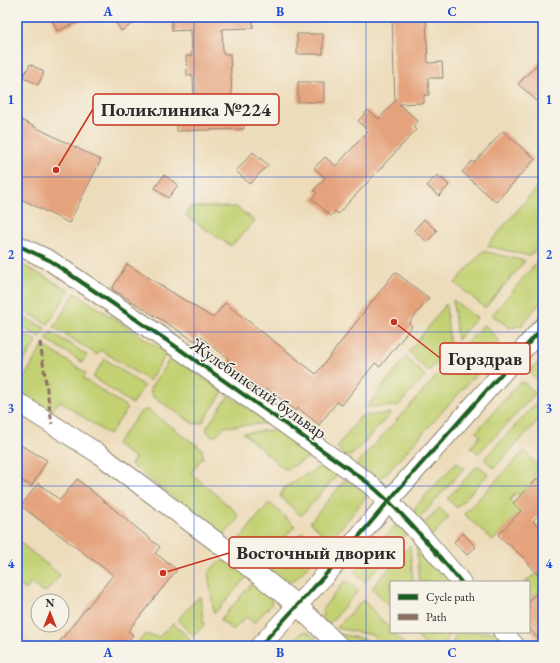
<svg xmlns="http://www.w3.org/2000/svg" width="560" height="663" viewBox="0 0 560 663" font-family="'EB Garamond',serif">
  <rect width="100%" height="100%" fill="#f7f3e8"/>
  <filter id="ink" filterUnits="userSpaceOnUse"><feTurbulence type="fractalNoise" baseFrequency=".025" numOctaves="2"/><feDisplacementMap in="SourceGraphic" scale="8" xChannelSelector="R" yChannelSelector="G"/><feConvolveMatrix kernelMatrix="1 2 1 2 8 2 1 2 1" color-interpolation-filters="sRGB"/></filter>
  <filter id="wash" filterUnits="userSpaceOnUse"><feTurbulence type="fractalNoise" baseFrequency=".012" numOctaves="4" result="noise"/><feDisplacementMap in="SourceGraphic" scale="16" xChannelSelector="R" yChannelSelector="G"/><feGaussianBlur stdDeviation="0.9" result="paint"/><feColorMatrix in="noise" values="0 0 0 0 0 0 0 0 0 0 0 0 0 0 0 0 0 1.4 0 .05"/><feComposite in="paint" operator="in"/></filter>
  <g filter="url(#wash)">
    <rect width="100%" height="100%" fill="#eddcba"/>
    <g fill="#c3d173" stroke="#777e4f">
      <polygon points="543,180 543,241 530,256 487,246"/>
      <polygon points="190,207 236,207 255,221 231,246 186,216"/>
      <polygon points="483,251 525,261 485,308 455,283"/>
      <polygon points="543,255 543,299 522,325 510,328 492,315"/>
      <polygon points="17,262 69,290 48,324 17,307"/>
      <polygon points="75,293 167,353 149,381 101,350 97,355 54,327"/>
      <polygon points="453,300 477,318 457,340"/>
      <polygon points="446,304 450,348 428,372 409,352"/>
      <polygon points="17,314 45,328 40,337 17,325"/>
      <polygon points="484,324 498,340 498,350 386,474 377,479 356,465"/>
      <polygon points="17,331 37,341 17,371"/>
      <polygon points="51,332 87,355 82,362 46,339"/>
      <polygon points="43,345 86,373 83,378 128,408 109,435 60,401 51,412 17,390"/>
      <polygon points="172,356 223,392 202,423 194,424 152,396 150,388"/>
      <polygon points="406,357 425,376 398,406 367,407"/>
      <polygon points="105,359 144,386 132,404 93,377"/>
      <polygon points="540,362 543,362 543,386 530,373 532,368"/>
      <polygon points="523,382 536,393 478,454 471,447 480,436 476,432 518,384"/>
      <polygon points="229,395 269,423 224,427 216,436 211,436 207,432 207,427"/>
      <polygon points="542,397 543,415 494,468 484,459"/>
      <polygon points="148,410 202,449 203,457 191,473 237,513 238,519 225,534 220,533 131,465 135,458 116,444 141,411"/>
      <polygon points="391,413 353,454 350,456 344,455 337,447 361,416"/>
      <polygon points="279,429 314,454 288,469 283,468 243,433"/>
      <polygon points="524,451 540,467 533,475 537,479 520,496 516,493 510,500 524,514 518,514 493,541 464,514"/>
      <polygon points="329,461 340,472 301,516 280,496 284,488"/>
      <polygon points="457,462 464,468 418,520 414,515 415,507"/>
      <polygon points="478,465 488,474 457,508 447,499"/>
      <polygon points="350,479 368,493 367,496 330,541 310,522 344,481"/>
      <polygon points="268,504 271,504 295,526 259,565 237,548 237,542"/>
      <polygon points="439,508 449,517 432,536 423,525"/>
      <polygon points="400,523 409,531 365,582 354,572 394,526"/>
      <path d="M302,532L322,550L295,580C284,584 278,578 270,571Z"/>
      <polygon points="17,540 60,575 47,591 41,591 31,583 26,590 17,583"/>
      <polygon points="416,540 453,582 419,582"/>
      <polygon points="410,545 413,582 391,582 391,608 372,588"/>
      <polygon points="219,561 234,561 250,573 214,614 208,573"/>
      <polygon points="536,573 543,581 543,589 529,600 529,582 525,582"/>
      <polygon points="255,580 272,598 271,605 254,623 246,617 233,630 220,620"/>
      <polygon points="346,580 358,591 328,625 322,617 323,608"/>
      <polygon points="200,596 204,625 193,636 177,620"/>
      <polygon points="363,600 406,646 382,646 372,635 336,628"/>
      <polygon points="173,623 190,639 184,646 134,646 145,634 159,637"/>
      <polygon points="303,632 307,632 316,638 309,646 287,646"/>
      <polygon points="413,632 448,632 449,633 445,646 426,646"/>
      <polygon points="456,632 496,632 508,646 452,646"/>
      <polygon points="335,633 368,640 374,646 347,646"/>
    </g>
    <g id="blocks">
      <g fill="#e5a37d">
        <polygon points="51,17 90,17 57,31"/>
        <polygon points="112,17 144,17 121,31"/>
        <polygon points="172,17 253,17 253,28 222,29 223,54 230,54 232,99 243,98 244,129 177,131 176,101 194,100 193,75 187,75 186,56 192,56 191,30 172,31"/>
        <polygon points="392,17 426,17 428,63 442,62 443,78 428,78 429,95 424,95 424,103 399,104 418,121 413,127 416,130 338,214 335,211 331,216 312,199 317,193 314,190 325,178 314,168 325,157 336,166 368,131 358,121 368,110 379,119 395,101"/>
        <rect x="297" y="34" width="26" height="20"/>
        <polygon points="543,58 543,95 537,101 518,84"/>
        <polygon points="30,64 44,72 38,85 23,77"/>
        <rect x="298" y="82" width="26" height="20"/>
        <polygon points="17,118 101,160 69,223 17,197"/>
        <polygon points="503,131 535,159 496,202 462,172 472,161 474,163"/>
        <polygon points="253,152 268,165 250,184 236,171"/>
        <polygon points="164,175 178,185 168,198 155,188"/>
        <polygon points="437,175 449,185 439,196 427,186"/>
        <polygon points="424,219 437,231 427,242 414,230"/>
        <polygon points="127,264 213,318 225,303 316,374 395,272 429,298 409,323 412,326 380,367 375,363 342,405 337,402 319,425 298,408 296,411 267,388 263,393 225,364 229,359 198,335 195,341 112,289"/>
        <polygon points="17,443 47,460 32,486 17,478"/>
        <polygon points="543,473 543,511 533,521 543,531 543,581 523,557 498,535 521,511 513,503"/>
        <polygon points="77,479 160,547 155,553 177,570 128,631 133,635 124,646 56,646 113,575 21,506 38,483 60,500"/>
        <polygon points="463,533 476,547 467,555 454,542"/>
        <polygon points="543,589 543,645 529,628 529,600"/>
      </g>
    </g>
  </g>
  <g filter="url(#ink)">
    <use href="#blocks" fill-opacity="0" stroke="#8c8472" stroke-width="1"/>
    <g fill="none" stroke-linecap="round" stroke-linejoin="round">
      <defs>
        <g id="minor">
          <path d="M17,245L49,260L175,346L367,482C403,512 431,547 461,582"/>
          <polyline points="17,402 99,454 221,545 297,605 339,646"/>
          <polyline points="503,632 515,646"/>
          <polyline points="260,646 339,560 398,490 543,327"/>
        </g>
      </defs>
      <use href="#minor" stroke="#8c8472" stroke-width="21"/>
      <use href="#minor" stroke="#fff" stroke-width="19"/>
      <g stroke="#8d6e63" stroke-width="3" stroke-dasharray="6 3" stroke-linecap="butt">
        <polyline points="40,342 52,424"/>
        <polyline points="452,632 453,632"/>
      </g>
      <defs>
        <g id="cycleway">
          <path d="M17,245L49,260L175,346L367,482C403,512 431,547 461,582"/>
          <polyline points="260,646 339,560 398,490 543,327"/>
        </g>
      </defs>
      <use href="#cycleway" stroke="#f7f3e8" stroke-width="6"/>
      <use href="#cycleway" stroke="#1b5e20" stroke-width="4"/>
    </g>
  </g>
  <path fill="none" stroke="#1d4ed8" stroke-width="1" stroke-opacity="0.55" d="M194,17V646M366,17V646M17,177H543M17,332H543M17,486H543"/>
  <g text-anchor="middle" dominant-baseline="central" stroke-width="3" stroke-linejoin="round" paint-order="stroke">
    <g font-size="18" fill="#2b2b2b" stroke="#f7f3e8">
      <text transform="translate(259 388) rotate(35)">Жулебинский бульвар</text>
    </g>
  </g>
  <path fill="none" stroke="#c8321e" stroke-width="1.5" d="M56 170L93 109M394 322L440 358M163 573L229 553"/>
  <g fill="#c8321e" stroke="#f7f3e8" stroke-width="1.5">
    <circle cx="56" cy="170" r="4"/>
    <circle cx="394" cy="322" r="4"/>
    <circle cx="163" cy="573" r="4"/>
  </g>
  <g fill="#f7f3e8" stroke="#c8321e" stroke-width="1.5">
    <rect x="93" y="94" width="186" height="31" rx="4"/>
    <rect x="440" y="343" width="90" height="31" rx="4"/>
    <rect x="229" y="537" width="175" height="31" rx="4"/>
  </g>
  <g font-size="19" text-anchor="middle" font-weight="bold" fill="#2b2b2b">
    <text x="186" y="116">Поликлиника №224</text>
    <text x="485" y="365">Горздрав</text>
    <text x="316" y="559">Восточный дворик</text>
  </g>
  <rect width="560" height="663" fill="none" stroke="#f7f3e8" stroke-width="44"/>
  <rect x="390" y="581" width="140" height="52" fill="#f7f3e8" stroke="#a5a39c"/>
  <rect x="398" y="594" width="20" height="6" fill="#1b5e20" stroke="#a5a39c"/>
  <text x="426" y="601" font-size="12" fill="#2b2b2b">Cycle path</text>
  <rect x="398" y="614" width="20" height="6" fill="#8d6e63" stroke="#a5a39c"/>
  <text x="426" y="621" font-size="12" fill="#2b2b2b">Path</text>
  <g transform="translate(50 613)"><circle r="19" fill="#f7f3e8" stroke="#a5a39c"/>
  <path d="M0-3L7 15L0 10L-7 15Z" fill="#c8321e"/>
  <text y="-6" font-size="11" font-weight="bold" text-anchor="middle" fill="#2b2b2b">N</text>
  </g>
  <rect x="22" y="22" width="516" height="619" fill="none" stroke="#1d4ed8" stroke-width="1.5"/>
  <g font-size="13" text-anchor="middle" font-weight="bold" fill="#1d4ed8">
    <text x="108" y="16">A</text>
    <text x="280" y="16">B</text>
    <text x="452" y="16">C</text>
    <text x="11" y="104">1</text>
    <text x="549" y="104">1</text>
    <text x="11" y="259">2</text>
    <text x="549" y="259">2</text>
    <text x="11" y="413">3</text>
    <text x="549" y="413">3</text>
    <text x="11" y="568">4</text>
    <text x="549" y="568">4</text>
    <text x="108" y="657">A</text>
    <text x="280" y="657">B</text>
    <text x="452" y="657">C</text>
  </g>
</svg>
